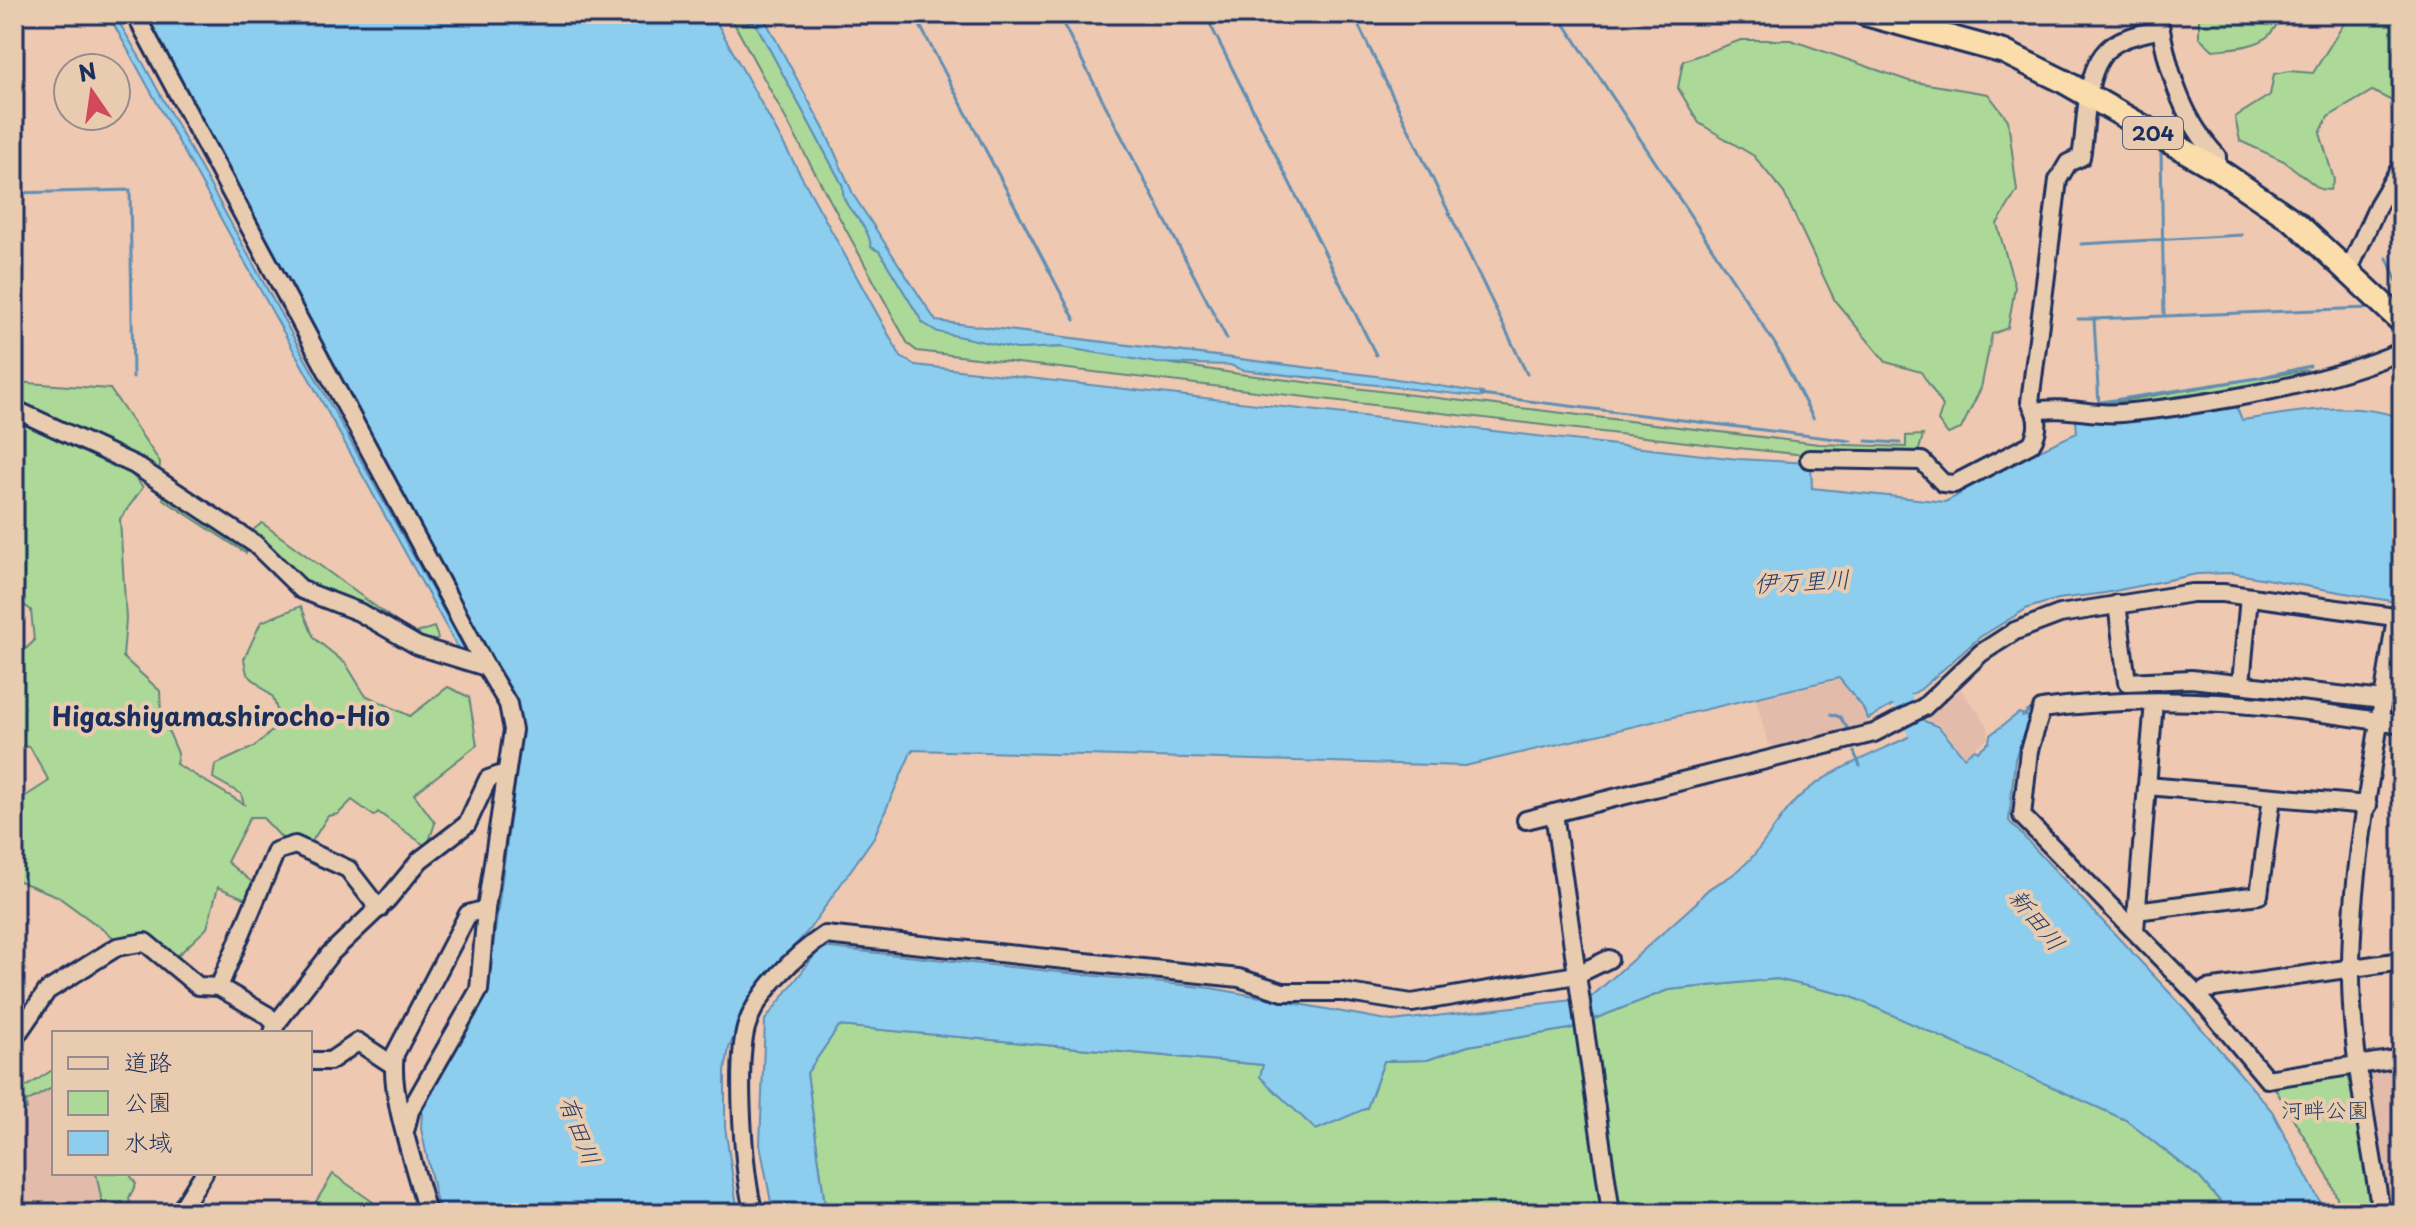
<svg xmlns="http://www.w3.org/2000/svg" width="2416" height="1227" viewBox="0 0 2416 1227" font-family="'Playpen Sans','Klee One',sans-serif">
  <rect width="100%" height="100%" fill="#eec8b0"/>
  <filter id="ink" filterUnits="userSpaceOnUse"><feTurbulence type="fractalNoise" baseFrequency=".0125" numOctaves="2"/><feDisplacementMap in="SourceGraphic" scale="16" xChannelSelector="R" yChannelSelector="G"/><feConvolveMatrix kernelMatrix="1 2 1 2 8 2 1 2 1" color-interpolation-filters="sRGB"/></filter>
  <g filter="url(#ink)">
    <g fill="#e2bbaa">
      <polygon points="1839,680 1862,709 1867,725 1778,748 1768,743 1756,699"/>
      <polygon points="1961,690 1988,726 1988,738 1964,755 1940,725 1926,719"/>
      <polygon points="2402,1062 2402,1213 2386,1213 2363,1068"/>
      <polygon points="54,1087 54,1173 95,1173 102,1202 123,1202 125,1213 14,1213 14,1113 27,1110 25,1102"/>
    </g>
    <g fill="#acd998" stroke="#64847b" stroke-width="2">
      <path d="M729,14H743L747,21L756,24L843,186C840,212 868,216 871,247L879,251L923,323L1017,349L1061,347L1239,374L1819,444L1906,447V436L1923,435L1917,457L1816,456L1729,447L917,351L908,344Z"/>
      <path d="M2199,14H2281C2270,49 2245,46 2213,50L2199,37Z"/>
      <polygon points="2350,14 2402,14 2402,106 2372,91 2328,117 2320,133 2334,180 2330,190 2320,189 2284,161 2240,141 2235,117 2270,95 2274,74 2289,71 2313,73"/>
      <polygon points="1741,40 1791,40 1909,81 1988,94 2008,120 2017,191 1997,224 2015,287 2008,328 1992,334 1981,388 1961,429 1948,434 1938,421 1943,406 1921,372 1886,362 1835,301 1784,193 1754,156 1699,123 1678,88 1683,61"/>
      <polygon points="2307,370 2308,378 2104,411 2103,404"/>
      <polygon points="14,382 110,389 160,462 159,476 14,405"/>
      <polygon points="14,419 125,467 143,487 120,519 126,619 123,657 160,691 161,714 178,753 176,764 244,804 241,794 213,778 215,765 254,747 281,723 273,697 247,674 244,659 261,622 301,606 314,638 346,664 365,695 410,716 448,687 469,697 477,745 414,794 435,823 427,847 378,812 374,816 352,800 338,814 328,816 309,846 283,839 262,817 250,817 227,862 257,886 251,901 218,887 207,928 173,960 120,942 57,896 14,879 14,820 18,801 49,781 30,747 14,745 14,660 34,641 31,610 14,598"/>
      <polygon points="166,490 247,546 246,553 163,499"/>
      <polygon points="262,523 413,634 434,627 438,638 429,645 300,584 248,534"/>
      <polygon points="1777,979 1850,996 2126,1120 2200,1178 2230,1213 826,1213 807,1073 839,1026 1264,1065 1367,1108 1384,1061 1427,1060 1468,1046 1569,1029 1668,990"/>
      <polygon points="54,1069 54,1087 26,1102 27,1110 14,1113 18,1092"/>
      <polygon points="2351,1071 2372,1213 2343,1213 2328,1176 2271,1082"/>
      <polygon points="96,1173 129,1173 136,1184 129,1198 132,1213 125,1213 123,1202 102,1202"/>
      <polygon points="333,1174 373,1202 376,1213 309,1213"/>
    </g>
    <g fill="#8dcdee" stroke="#5f8eb4" stroke-width="2">
      <polygon points="108,14 114,14 143,63 464,648 459,650"/>
      <path d="M143,14H712L901,357L915,365L1738,459L1811,463L1812,488L1945,502L1960,494L1959,487L2077,433L2076,420H2119L2234,401L2242,420C2295,413 2350,399 2402,418V603L2232,573L2197,574L2105,593L2058,599L2028,608L1980,637L1921,689L1868,719L1862,706L1839,678L1465,766L912,750L874,837L808,931L752,994L729,1048L725,1071V1127L738,1213H439L421,1129L422,1111L487,992L522,729L517,708Z"/>
      <path d="M743,14H762L826,133L854,196L936,321L1384,377L1483,393V397L1242,370L1230,365L1157,363L1061,347L1017,349L938,332L923,323L879,251L871,247C868,218 840,211 843,186L756,24L747,21Z"/>
      <path d="M2019,713L2029,717L2015,759L2009,821L2184,1008L2272,1111L2326,1213H2230L2200,1178L2126,1120L1850,996L1777,979L1668,990L1569,1029L1468,1046L1427,1060L1384,1061L1367,1108L1316,1130L1260,1077L1263,1065L839,1026L807,1073L826,1213H773L760,1144L765,1020L821,947L1211,988L1392,1021L1590,998L1697,902C1710,883 1718,886 1735,873C1761,854 1775,821 1798,798C1826,771 1875,754 1910,736L1908,731L1922,720L1939,727L1964,757L1975,749L1978,751L1989,742L1990,735Z"/>
    </g>
    <g fill="none" stroke-linecap="round" stroke-linejoin="round">
      <g stroke="#5f8eb4" stroke-width="3">
        <polyline points="914,14 1075,320"/>
        <polyline points="1058,14 1227,339"/>
        <polyline points="1205,14 1376,355"/>
        <polyline points="1353,14 1527,374"/>
        <polyline points="1558,14 1775,344 1813,418"/>
        <polyline points="14,193 130,190 133,378"/>
        <polyline points="2081,244 2242,235"/>
        <polyline points="2387,258 2402,293"/>
        <polyline points="2165,316 2369,308"/>
        <polyline points="2078,319 2094,319"/>
        <polyline points="1481,395 1851,441"/>
        <polyline points="2101,402 2258,378 2310,366"/>
        <polyline points="2099,406 2094,319 2164,316 2161,151"/>
        <polyline points="1866,441 1900,443"/>
        <polyline points="2386,712 2402,714"/>
        <polyline points="1831,714 1840,717 1848,729"/>
        <polyline points="2023,716 2043,699 2149,691 2260,695 2374,710"/>
        <polyline points="1854,752 1860,766"/>
      </g>
      <polyline stroke="#8dcdee" stroke-width="20" points="1890,675 1925,747"/>
      <defs>
        <g id="minor">
          <polyline points="135,14 486,667"/>
          <path d="M2158,14C2167,66 2180,117 2217,156V169"/>
          <polyline points="2348,272 2378,205 2402,165"/>
          <polyline points="14,409 135,465 255,544 302,590 359,612 418,646 486,667 508,704 513,730 486,909 479,990 410,1111 406,1128"/>
          <path d="M2036,411C2063,405 2094,416 2122,413C2209,405 2322,385 2402,351"/>
          <path d="M1809,459L1922,461L1943,483L1954,484L2031,444C2040,430 2039,416 2030,402L2058,180L2068,163L2081,157C2088,122 2082,60 2118,42C2130,35 2147,33 2160,29"/>
          <polyline points="2117,604 2127,682 2191,679 2384,700"/>
          <polyline points="2241,683 2249,597"/>
          <path d="M2402,725C2285,705 2160,692 2042,709L2029,750L2022,816L2197,995L2267,1079L2402,1058"/>
          <polyline points="2147,786 2368,805"/>
          <polyline points="1554,813 1611,1213"/>
          <polyline points="1526,820 1874,733 1924,707 1981,653 2015,631 2060,614 2192,593 2223,593 2402,618"/>
          <polyline points="2136,911 2259,895 2272,797"/>
          <polyline points="2135,930 2154,702"/>
          <polyline points="219,987 276,851 295,845 348,869 379,909"/>
          <polyline points="2197,995 2207,989 2402,961"/>
          <polyline points="273,1033 276,1024 330,954 387,900 420,860 467,824 488,779 505,773"/>
          <polyline points="14,1039 47,991 117,947 145,942 198,986 219,987 267,1015 276,1024"/>
          <polyline points="310,1061 330,1061 358,1042 393,1065"/>
          <polyline points="179,1213 204,1173"/>
          <path d="M427,1213C417,1172 388,1094 395,1054L468,914L486,909"/>
          <path d="M754,1213C743,1175 736,1066 746,1028C756,993 795,955 825,935L1239,978L1283,992H1342L1412,1003L1576,975L1609,959"/>
          <path d="M2381,1213C2369,1132 2350,1048 2351,966C2352,855 2380,729 2396,617"/>
        </g>
        <polyline id="highway" points="1865,14 2004,52 2063,81 2217,169 2295,222 2402,322"/>
      </defs>
      <use href="#minor" stroke="#1b2f5e" stroke-width="22"/>
      <use href="#highway" stroke="#1b2f5e" stroke-width="28"/>
      <use href="#minor" stroke="#e9ccaf" stroke-width="16"/>
      <use href="#highway" stroke="#fbddab" stroke-width="22"/>
    </g>
  </g>
  <g text-anchor="middle" dominant-baseline="central" stroke-width="8" stroke-linejoin="round" paint-order="stroke">
    <rect fill="#e9ccaf" stroke="#595e76" stroke-width="2" x="2123" y="117" width="60" height="32" rx="6"/>
    <g font-size="20" font-weight="bold" fill="#1b2f5e">
      <text x="2153" y="133">204</text>
    </g>
    <g font-size="22" fill="#2a4064" stroke="#e9ccaf">
      <text x="2325" y="1108">河畔公園</text>
    </g>
    <g font-size="24" font-style="italic" fill="#263f6c" stroke="#e9ccaf">
      <text transform="translate(1802 580) rotate(-3)">伊万里川</text>
      <text transform="translate(2038 919) rotate(51)">新田川</text>
      <text transform="translate(581 1130) rotate(69)">有田川</text>
    </g>
    <g font-size="26" font-weight="bold" fill="#1b2f5e" stroke="#e9ccaf">
      <text x="221" y="715">Higashiyamashirocho-Hio</text>
    </g>
  </g>
  <rect width="2416" height="1227" fill="none" stroke="#e9ccaf" stroke-width="48"/>
  <rect x="24" y="24" width="2368" height="1179" fill="none" stroke="#1b2f5e" stroke-width="3" filter="url(#ink)"/>
  <rect x="52" y="1031" width="260" height="144" fill="#e9ccaf" stroke="#978d8f" stroke-width="2"/>
  <rect x="68" y="1057" width="40" height="12" fill="#e9ccaf" stroke="#978d8f" stroke-width="2"/>
  <text x="124" y="1071" font-size="24" fill="#1b2f5e">道路</text>
  <rect x="68" y="1091" width="40" height="24" fill="#acd998" stroke="#978d8f" stroke-width="2"/>
  <text x="124" y="1111" font-size="24" fill="#1b2f5e">公園</text>
  <rect x="68" y="1131" width="40" height="24" fill="#8dcdee" stroke="#978d8f" stroke-width="2"/>
  <text x="124" y="1151" font-size="24" fill="#1b2f5e">水域</text>
  <g transform="translate(92 92) rotate(347)"><circle r="38" fill="#e9ccaf" stroke="#978d8f" stroke-width="2"/>
  <path d="M0-6L14 30L0 20L-14 30Z" fill="#d1495b"/>
  <text y="-12" font-size="22" font-weight="bold" text-anchor="middle" fill="#1b2f5e">N</text>
  </g>
</svg>
